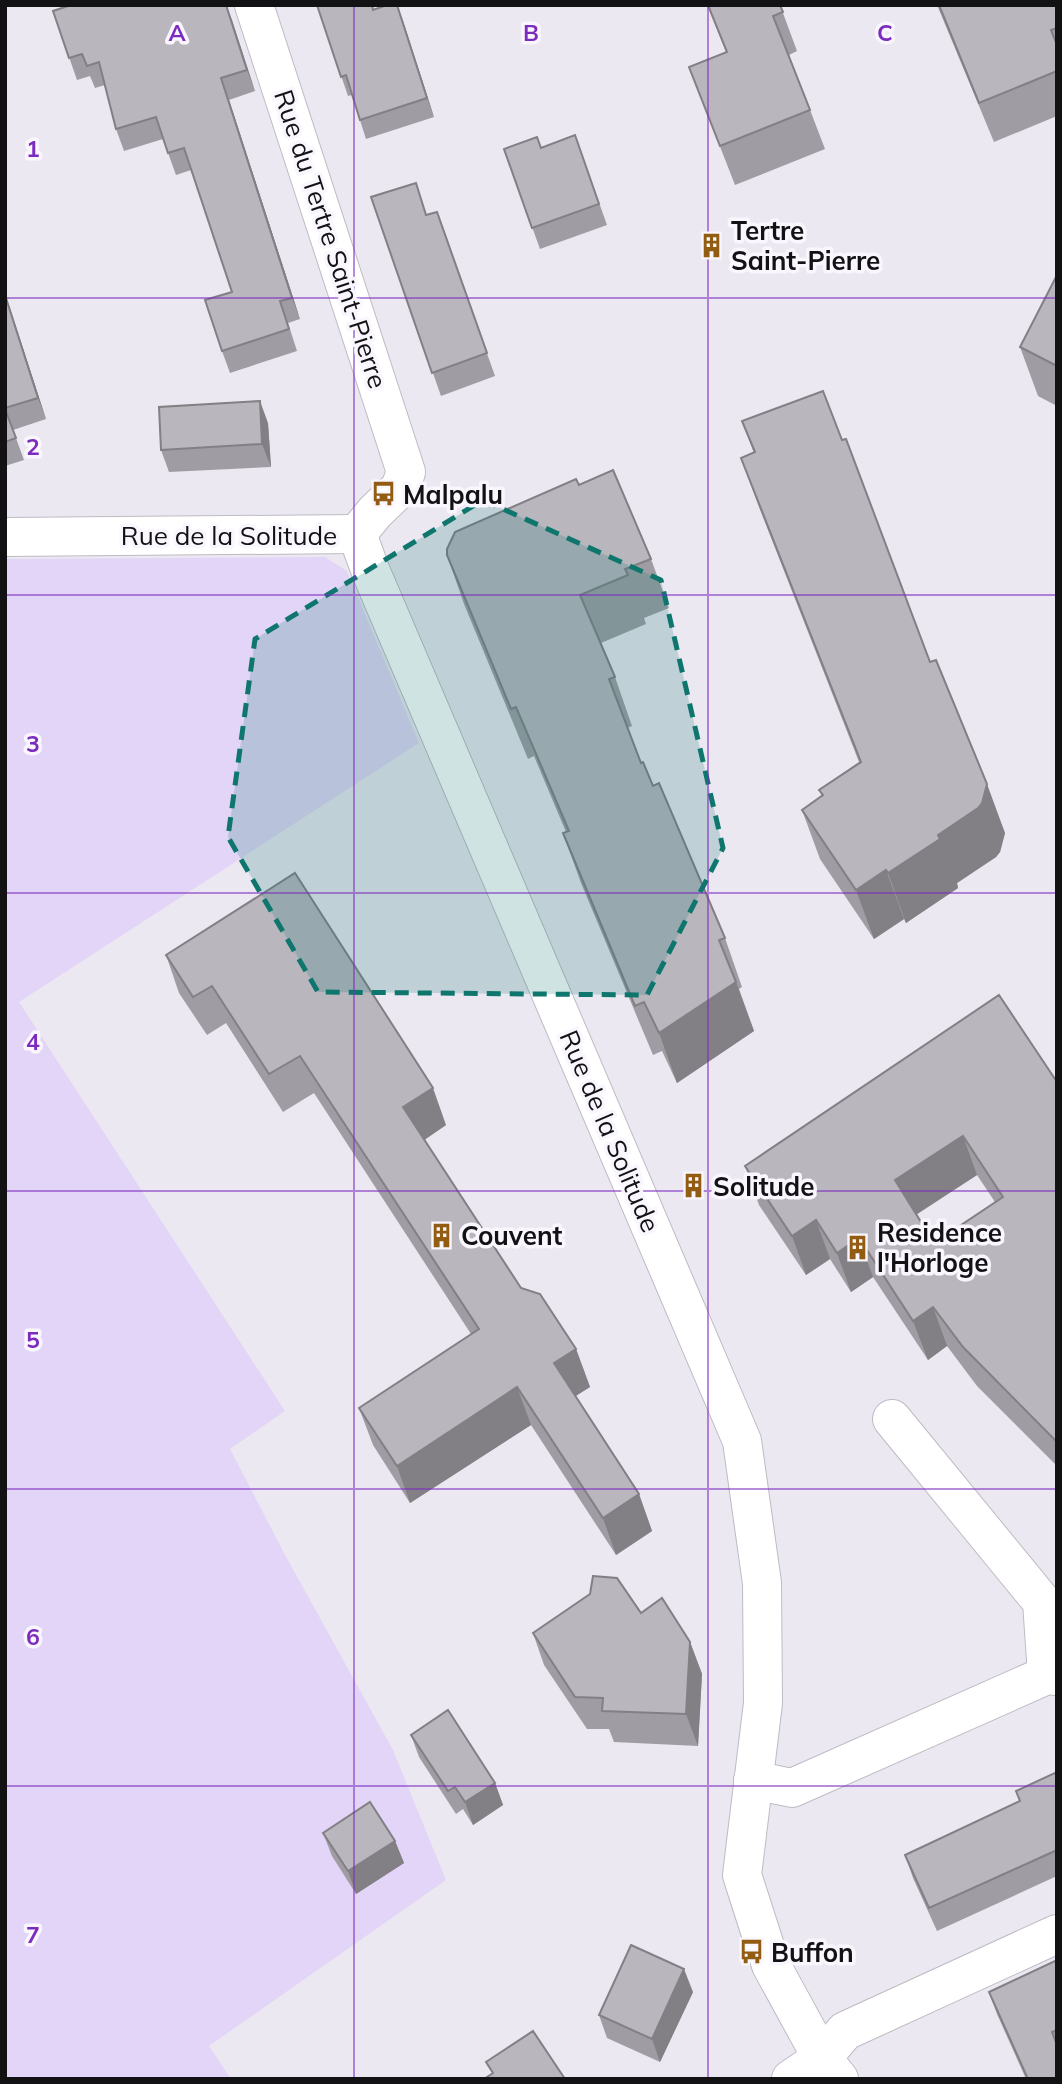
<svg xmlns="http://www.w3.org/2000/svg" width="1062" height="2084" viewBox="0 0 1062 2084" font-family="Mulish,sans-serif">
  <rect width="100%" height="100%" fill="#ece8f1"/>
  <polygon fill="#e3d5f7" points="325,557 347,571 419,743 19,1002 285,1411 230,1449 284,1553 393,1750 446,1880 209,2046 231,2079 5,2079 5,559"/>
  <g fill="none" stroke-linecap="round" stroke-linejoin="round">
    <defs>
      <g id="minor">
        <polyline points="254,5 406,472 400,488 375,512 357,534"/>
        <polyline points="357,534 371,572 742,1441 762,1583 763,1703 742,1875 771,1965 822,2058 839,2079"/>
        <polyline points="5,537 357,534"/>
        <polyline points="892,1419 1042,1602 1047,1675"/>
        <polyline points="753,1780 792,1788 1047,1675 1057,1676"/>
        <polyline points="791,2079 822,2058 845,2031 1057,1934"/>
      </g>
    </defs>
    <use href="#minor" stroke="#bebbc3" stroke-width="40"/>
    <use href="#minor" stroke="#fff" stroke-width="38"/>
  </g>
  <g fill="#9f9da3" fill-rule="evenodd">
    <polygon points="226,5 255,91 229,100 300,319 288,323 297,351 230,373 222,351 232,292 191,170 176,175 163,139 124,151 116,129 105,85 95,88 90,76 77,80 53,11"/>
    <polygon points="317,5 373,5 374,9 403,21 434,117 366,139 352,95 348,96"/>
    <polygon points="707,5 780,5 797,51 789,55 825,149 735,185 689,67 726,52"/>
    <polygon points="937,5 1057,5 1057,116 994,142"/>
    <polygon points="575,135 607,225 540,249 504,149 541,148"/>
    <polygon points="371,197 427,215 437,212 495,376 441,396"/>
    <polygon points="1057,275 1057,406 1038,396 1020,347"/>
    <polygon points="5,294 46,419 13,430 24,460 5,466"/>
    <polygon points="742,421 930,662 1005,833 1000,852 996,857 957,883 958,888 906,923 904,919 874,939 820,859 802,810 822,796 819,790 859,762 759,507 741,458 754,453"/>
    <polygon points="268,423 271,467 169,472 161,450"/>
    <polygon points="579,485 651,559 669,608 644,618 646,624 601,643 615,677 632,726 627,728 641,763 653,786 725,938 742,987 739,989 754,1031 677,1083 662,1051 653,1055 581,883 563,833 566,832 534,756 528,759 464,604 447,555"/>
    <polygon points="166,955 446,1125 424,1140 521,1288 576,1349 590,1387 575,1396 639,1494 652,1531 616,1555 531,1425 410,1503 373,1445 359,1408 471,1334 314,1093 283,1112 226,1023 207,1035 179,993"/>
    <path d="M1057,1082V1466L977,1386L947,1346L928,1360L873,1277L851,1292L830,1259L806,1275L759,1205L745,1166ZM977,1175L995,1202L934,1243L916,1215Z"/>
    <polygon points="641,1613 690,1642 702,1674 698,1746 614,1742 609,1729 587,1729 544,1665 533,1633"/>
    <polygon points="411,1735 495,1783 503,1805 473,1825 463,1809 456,1814 419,1757"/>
    <polygon points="1057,1772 1057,1876 937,1931 913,1878 905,1855 1020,1801 1016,1791"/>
    <polygon points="323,1833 395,1841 404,1863 356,1894 332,1856"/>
    <polygon points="1057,1960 1057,2079 1026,2079 997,2014 989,1992"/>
    <polygon points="693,1992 660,2062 607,2038 599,2015"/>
  </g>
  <g fill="#827f85">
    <polygon points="226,5 232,20 255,91 247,70"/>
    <polygon points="397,5 403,21 434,117 427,98"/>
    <polygon points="221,78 229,100 300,319 292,298"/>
    <polygon points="5,294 10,308 46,419 38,398"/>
    <polygon points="260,401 268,423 271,467 262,444"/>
    <polygon points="987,784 1005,833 1000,852 996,857 957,883 958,888 906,923 888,873 938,835"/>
    <polygon points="886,870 904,919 874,939 856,890"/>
    <polygon points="736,982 754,1031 677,1083 659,1033"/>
    <polygon points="433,1088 446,1125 417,1145 403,1107"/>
    <polygon points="963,1136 977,1175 909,1219 895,1180"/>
    <polygon points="816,1220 830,1259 806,1275 792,1236"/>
    <polygon points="859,1238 873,1277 851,1292 837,1253"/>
    <polygon points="933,1307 947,1346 928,1360 913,1321"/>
    <polygon points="576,1349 590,1387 568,1401 554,1363"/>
    <polygon points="517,1387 531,1425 410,1503 397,1466"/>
    <polygon points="639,1494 652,1531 616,1555 603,1518"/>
    <polygon points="690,1642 702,1674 698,1746 686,1714"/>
    <polygon points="495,1783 503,1805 473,1825 465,1802"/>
    <polygon points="395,1841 404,1863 356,1894 348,1871"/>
    <polygon points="684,1969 693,1992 660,2062 652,2039"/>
  </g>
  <g fill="#b9b6be" stroke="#827f85" stroke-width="2" fill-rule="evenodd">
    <polygon points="71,5 226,5 247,70 221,78 292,298 280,301 289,329 222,351 205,300 232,292 184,148 168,153 156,117 116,129 99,62 87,66 82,54 69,58 53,11"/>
    <polygon points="317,5 372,5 373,10 387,5 397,5 427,98 360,120 346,75 341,77"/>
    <polygon points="708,5 780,5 783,12 773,16 810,110 720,146 689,67 727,52"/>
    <polygon points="939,5 1055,5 1057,9 1057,28 1051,30 1057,45 1057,71 979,103"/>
    <polygon points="575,135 599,204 532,228 504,149 537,137 541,148"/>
    <polygon points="416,183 426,215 437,212 487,353 432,373 371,197"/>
    <polygon points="1057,275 1057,366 1020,347"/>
    <polygon points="5,295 38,398 5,408"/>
    <polygon points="823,391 842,440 846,439 930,662 936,660 987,784 982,803 978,808 938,835 940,839 888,873 886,870 856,890 802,810 823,795 819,790 861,762 741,458 755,452 742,421"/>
    <polygon points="260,401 262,444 161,450 159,407"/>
    <polygon points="5,409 16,438 5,442"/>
    <polygon points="613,470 651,559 625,569 628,575 580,595 615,677 609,679 641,763 643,762 653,786 659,783 725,938 719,940 736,982 659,1033 644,1002 635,1006 563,833 569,831 516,707 511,709 447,555 447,549 455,532 576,479 579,485"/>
    <polygon points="295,873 433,1088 403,1107 521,1288 540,1294 576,1349 554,1363 639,1494 603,1518 517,1387 397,1466 359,1408 479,1329 300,1056 269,1074 212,986 193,997 166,955"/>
    <path d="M999,995L1057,1082V1442L963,1347L933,1307L913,1321L859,1238L837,1253L816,1220L792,1236L745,1166ZM963,1136L1003,1197L934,1243L895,1180Z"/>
    <polygon points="593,1576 617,1578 641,1613 662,1598 690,1642 686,1714 602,1711 603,1698 575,1697 533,1633 590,1594"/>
    <polygon points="448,1710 495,1783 465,1802 455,1787 448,1791 411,1735"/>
    <polygon points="1057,1772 1057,1850 929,1908 905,1855 1020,1801 1016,1791"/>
    <polygon points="370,1802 395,1841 348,1871 323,1833"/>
    <polygon points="631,1945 684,1969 652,2039 599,2015"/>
    <polygon points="1057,1960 1057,2030 1052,2032 1057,2045 1057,2079 1028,2079 989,1992"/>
    <polygon points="533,2031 565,2079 484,2079 493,2073 486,2062"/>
  </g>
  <path fill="#0f766e" fill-opacity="0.2" stroke="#0f766e" stroke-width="5" stroke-dasharray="14 9" stroke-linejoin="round" d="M483,500L661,580L723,848L647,995L318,992L228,837L255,639Z"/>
  <path fill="none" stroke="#7b2cbf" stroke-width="2" stroke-opacity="0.55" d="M354,5V2079M708,5V2079M5,298H1057M5,595H1057M5,893H1057M5,1191H1057M5,1489H1057M5,1786H1057"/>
  <defs>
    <symbol id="building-bare" viewBox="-9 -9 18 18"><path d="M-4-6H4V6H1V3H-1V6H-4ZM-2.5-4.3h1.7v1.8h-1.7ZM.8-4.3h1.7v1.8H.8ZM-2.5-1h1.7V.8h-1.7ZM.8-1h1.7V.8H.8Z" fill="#925d12" stroke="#f9f6fe" stroke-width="2.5" paint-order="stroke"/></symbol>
    <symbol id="bus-bare" viewBox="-9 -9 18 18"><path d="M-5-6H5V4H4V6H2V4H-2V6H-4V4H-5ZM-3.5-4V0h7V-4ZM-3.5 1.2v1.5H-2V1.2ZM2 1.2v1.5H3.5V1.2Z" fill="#925d12" stroke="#f9f6fe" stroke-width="2.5" paint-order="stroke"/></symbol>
  </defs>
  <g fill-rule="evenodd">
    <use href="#building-bare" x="694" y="228" width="35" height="35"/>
    <use href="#bus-bare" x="366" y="476" width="35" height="35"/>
    <use href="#building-bare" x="676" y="1168" width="35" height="35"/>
    <use href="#building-bare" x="424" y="1218" width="35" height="35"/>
    <use href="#building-bare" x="840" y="1230" width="35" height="35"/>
    <use href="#bus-bare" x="734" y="1934" width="35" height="35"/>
  </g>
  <g text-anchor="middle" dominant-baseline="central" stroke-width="7" stroke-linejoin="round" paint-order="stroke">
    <g font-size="26" font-weight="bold" fill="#121114" stroke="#f9f6fe" text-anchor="start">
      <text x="731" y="230">Tertre<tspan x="731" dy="30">Saint-Pierre</tspan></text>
      <text x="403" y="494">Malpalu</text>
      <text x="713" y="1186">Solitude</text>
      <text x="877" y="1232">Residence<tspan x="877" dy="30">l'Horloge</tspan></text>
      <text x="461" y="1235">Couvent</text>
      <text x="771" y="1952">Buffon</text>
    </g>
    <g font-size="26" fill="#121114" stroke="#f9f6fe">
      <text transform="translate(331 239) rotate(72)">Rue du Tertre Saint-Pierre</text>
      <text x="229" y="535">Rue de la Solitude</text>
      <text transform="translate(610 1131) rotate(67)">Rue de la Solitude</text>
    </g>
  </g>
  <g font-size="23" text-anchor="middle" font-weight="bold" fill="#7b2cbf" stroke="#f9f6fe" stroke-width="7" stroke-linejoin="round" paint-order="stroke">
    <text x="177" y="41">A</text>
    <text x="531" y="41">B</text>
    <text x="885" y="41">C</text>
    <text x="33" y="157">1</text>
    <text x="33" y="455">2</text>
    <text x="33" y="752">3</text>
    <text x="33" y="1050">4</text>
    <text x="33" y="1348">5</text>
    <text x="33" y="1645">6</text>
    <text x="33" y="1943">7</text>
  </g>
  <rect width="1062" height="2084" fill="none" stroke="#121114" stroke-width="14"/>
</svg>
